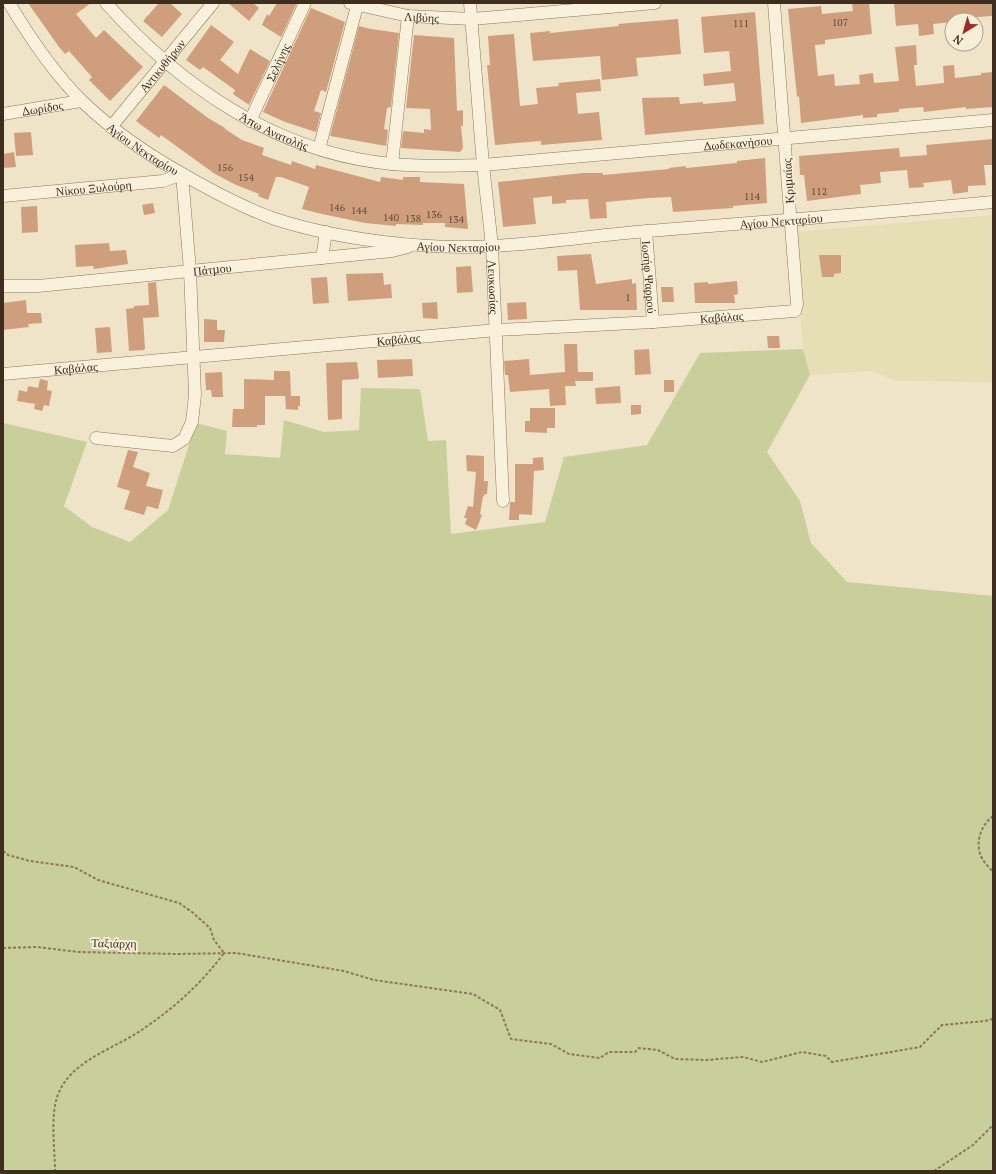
<svg xmlns="http://www.w3.org/2000/svg" width="996" height="1174" viewBox="0 0 996 1174" font-family="'PT Serif',serif">
  <rect width="100%" height="100%" fill="#f0e4c8"/>
  <polygon fill="#e6deb5" points="993,215 993,382 896,381 871,371 810,375 803,349 795,232"/>
  <polygon fill="#c9cf9b" points="803,349 810,375 767,452 800,501 811,543 847,582 993,596 993,1171 3,1171 3,423 87,442 64,506 92,527 130,542 168,510 196,423 227,431 225,454 280,458 284,420 324,432 359,430 361,388 420,389 428,441 446,440 451,534 545,522 564,457 647,445 700,353"/>
  <g fill="#cf9f7d">
    <polygon points="28,3 91,3 76,14 96,38 104,30 143,67 110,101 89,80 92,77 69,51 65,54 59,47"/>
    <polygon points="159,3 170,3 182,14 162,37 143,21"/>
    <polygon points="228,3 253,3 259,8 249,21"/>
    <polygon points="277,3 297,3 281,37 262,25 267,14 269,16"/>
    <polygon points="852,3 869,3 872,34 825,40 825,44 815,45 818,76 834,74 835,86 860,84 859,75 873,73 874,83 899,81 895,47 916,45 917,65 914,65 916,86 944,83 943,66 954,65 955,78 981,75 981,73 993,72 993,107 966,109 966,107 924,112 923,107 899,109 899,112 877,114 877,117 863,118 863,115 801,123 799,96 797,97 788,9 821,6 822,14 853,11"/>
    <polygon points="894,3 993,3 993,16 976,17 976,20 952,20 952,22 933,24 934,34 919,36 918,24 896,26"/>
    <polygon points="311,8 345,22 326,92 321,90 314,111 321,113 316,132 285,122 263,112"/>
    <polygon points="755,12 764,124 645,135 642,98 679,97 680,104 703,102 703,104 736,101 734,83 704,86 703,74 731,71 729,51 704,53 701,17"/>
    <polygon points="678,19 681,54 636,58 638,76 602,80 600,56 533,61 530,33 550,31 550,33 619,26 618,24"/>
    <polygon points="211,25 234,42 220,60 238,74 250,49 270,61 249,105 233,94 235,90 203,67 200,70 186,60"/>
    <polygon points="359,26 371,29 399,33 391,107 387,108 384,129 388,130 386,146 330,136"/>
    <polygon points="514,34 520,106 538,104 536,88 559,86 558,83 600,79 601,91 576,93 578,114 599,112 602,140 541,145 541,141 495,145 487,65 490,65 488,36"/>
    <polygon points="414,35 454,38 457,111 463,110 463,126 461,126 463,148 460,152 401,148 403,131 424,133 424,129 431,130 430,109 406,108"/>
    <polygon points="164,85 208,118 225,128 225,129 242,140 264,148 262,155 291,165 292,161 315,169 316,165 380,182 381,177 403,180 403,177 420,177 420,182 464,184 468,229 445,227 445,223 423,223 423,225 396,224 396,226 365,223 322,214 302,209 309,187 281,177 276,177 268,200 258,196 259,194 236,185 215,174 161,135 159,138 136,121"/>
    <polygon points="31,132 33,155 16,156 14,133"/>
    <polygon points="993,139 993,165 984,165 986,185 968,186 968,192 953,194 951,180 923,183 924,187 909,188 907,170 880,172 881,183 860,185 861,194 807,201 804,175 800,175 799,156 899,148 900,157 927,155 926,145"/>
    <polygon points="14,152 16,167 3,168 3,154"/>
    <polygon points="765,158 767,203 733,206 733,208 673,212 671,197 649,198 606,202 607,218 590,219 588,199 566,200 566,203 552,204 552,196 533,198 536,224 503,227 498,182 583,173 603,173 603,175 669,169 669,168 686,166 686,168 737,163 737,161"/>
    <polygon points="153,203 155,213 144,215 142,205"/>
    <polygon points="37,206 38,232 22,233 21,207"/>
    <polygon points="109,243 110,251 126,250 128,264 94,269 93,266 76,267 75,245"/>
    <polygon points="591,254 596,284 632,279 632,284 636,283 637,310 580,310 577,270 558,271 557,256"/>
    <polygon points="819,255 841,255 841,273 834,274 834,277 822,277"/>
    <polygon points="471,266 473,292 457,293 456,267"/>
    <polygon points="383,273 384,285 391,284 392,298 348,301 346,274"/>
    <polygon points="327,277 329,303 313,304 311,278"/>
    <polygon points="737,281 738,294 734,295 735,303 695,303 694,283 708,282 708,284"/>
    <polygon points="156,282 159,317 143,318 145,348 144,350 129,351 126,309 134,308 134,306 149,305 148,283"/>
    <polygon points="661,287 673,287 674,302 662,302"/>
    <polygon points="26,300 27,313 41,313 42,323 28,324 29,327 3,330 3,303"/>
    <polygon points="437,302 438,319 423,318 422,303"/>
    <polygon points="526,302 527,319 508,320 507,303"/>
    <polygon points="204,319 217,320 217,330 225,330 224,342 204,342"/>
    <polygon points="110,327 112,352 97,353 95,328"/>
    <polygon points="767,336 779,336 780,348 768,348"/>
    <polygon points="564,344 577,344 578,372 593,372 593,381 575,381 576,386 565,386 566,405 550,406 549,389 510,392 508,375 505,375 504,361 529,359 530,375 565,372"/>
    <polygon points="649,349 651,374 635,375 634,350"/>
    <polygon points="412,359 413,376 378,378 377,360"/>
    <polygon points="357,362 359,377 358,379 342,380 342,419 328,420 326,363"/>
    <polygon points="274,371 290,371 291,396 265,396 265,425 257,425 257,427 232,427 233,409 244,409 244,379 274,380"/>
    <polygon points="222,372 223,397 212,397 211,390 206,390 205,373"/>
    <polygon points="40,379 48,381 47,390 52,391 49,406 44,405 42,411 34,409 35,404 17,401 19,390 27,392 28,386 38,388"/>
    <rect x="664" y="380" width="10" height="12"/>
    <polygon points="620,386 621,403 596,404 595,388"/>
    <polygon points="285,396 300,396 300,406 298,406 298,410 286,409"/>
    <polygon points="631,405 641,405 641,414 631,415"/>
    <polygon points="530,408 555,408 555,428 547,428 547,433 525,432 525,421 530,421"/>
    <polygon points="128,450 138,452 133,467 150,473 146,486 163,490 158,509 147,506 144,515 124,509 130,491 117,487"/>
    <polygon points="466,455 484,456 484,481 488,481 487,494 485,494 483,497 480,514 482,515 476,530 465,524 467,518 464,518 468,506 473,507 476,472 467,471"/>
    <polygon points="543,457 544,470 534,471 532,515 519,514 519,520 509,520 510,502 515,502 515,464 533,464 533,458"/>
  </g>
  <g fill="none" stroke-linecap="round" stroke-linejoin="round">
    <defs>
      <g id="minor">
        <path id="s1" d="M9,3C30,38 54,74 83,102C112,130 144,152 179,172C210,190 241,207 275,219C340,240 426,250 494,246C546,243 597,235 649,231C764,222 878,213 993,202"/>
        <path id="s2" d="M106,3C181,87 277,153 392,164C423,167 453,166 483,165L993,120"/>
        <path id="s3" d="M350,3L408,16L472,19L655,3"/>
        <path id="s4" d="M470,3L483,165L492,246L503,501"/>
        <path id="s5" d="M3,114L81,101"/>
        <path id="s6" d="M250,121L305,3"/>
        <path id="s7" d="M111,127L213,3"/>
        <polyline points="319,149 357,6"/>
        <polyline points="392,164 408,16"/>
        <path id="s8" d="M3,196L163,181L182,174L190,271L195,395L192,422L184,439L173,446L96,438"/>
        <path id="s9" d="M646,231L653,322"/>
        <polyline points="322,258 326,232"/>
        <path id="s10" d="M3,286H38L392,251L408,247"/>
        <path id="s11" d="M3,374L497,330L653,322L795,311L797,304L774,3"/>
      </g>
    </defs>
    <use href="#minor" stroke="#8d765c" stroke-width="13"/>
    <g stroke="#8d765c" stroke-width="2" stroke-dasharray="3 2" stroke-linecap="butt">
      <path d="M993,816C981,825 975,842 981,856C983,862 989,867 993,872"/>
      <path d="M3,851L8,855L30,861L74,867L98,880L179,903L192,912L210,928L214,940L224,953C201,984 174,1008 143,1029C116,1048 75,1059 60,1090C49,1111 55,1147 55,1171"/>
      <polyline points="3,948 37,947 78,952 178,954 236,953 344,971 374,980 473,994 500,1010 511,1039 551,1044 569,1054 600,1058 609,1052 635,1052 639,1048 658,1050 675,1059 706,1060 743,1057 762,1062 802,1052 826,1056 832,1062 920,1047 942,1025 985,1021 993,1019"/>
      <polyline points="934,1171 973,1145 993,1125"/>
    </g>
    <use href="#minor" stroke="#faf1dc" stroke-width="12"/>
  </g>
  <g text-anchor="middle" dominant-baseline="central" stroke-width="4" stroke-linejoin="round" paint-order="stroke">
    <g font-size="10" fill="#624a37">
      <text x="840" y="22">107</text>
      <text x="741" y="23">111</text>
      <text x="225" y="167">156</text>
      <text x="246" y="177">154</text>
      <text x="819" y="191">112</text>
      <text x="752" y="196">114</text>
      <text x="337" y="207">146</text>
      <text x="359" y="210">144</text>
      <text x="434" y="214">136</text>
      <text x="391" y="217">140</text>
      <text x="413" y="218">138</text>
      <text x="456" y="219">134</text>
      <text x="628" y="297">1</text>
    </g>
    <g font-size="12" fill="#3d2e20" stroke="#f7eed8">
      <text stroke="none"><textPath href="#s3" startOffset="73">Λιβύης</textPath></text>
      <text stroke="none"><textPath href="#s6" startOffset="65">Σελήνης</textPath></text>
      <text stroke="none"><textPath href="#s7" startOffset="80">Αντικυθήρων</textPath></text>
      <text stroke="none"><textPath href="#s5" startOffset="40">Δωρίδος</textPath></text>
      <text stroke="none"><textPath href="#s2" startOffset="213">Άπω Ανατολής</textPath></text>
      <text stroke="none"><textPath href="#s2" startOffset="683">Δωδεκανήσου</textPath></text>
      <text stroke="none"><textPath href="#s1" startOffset="200">Αγίου Νεκταρίου</textPath></text>
      <text transform="translate(788 181) rotate(-94)">Κριμαίας</text>
      <text stroke="none"><textPath href="#s8" startOffset="91">Νίκου Ξυλούρη</textPath></text>
      <text stroke="none"><textPath href="#s1" startOffset="860">Αγίου Νεκταρίου</textPath></text>
      <text stroke="none"><textPath href="#s1" startOffset="536">Αγίου Νεκταρίου</textPath></text>
      <text stroke="none"><textPath href="#s10" startOffset="210">Πάτμου</textPath></text>
      <text stroke="none"><textPath href="#s9" startOffset="46">Ιωσήφ Ψαρρού</textPath></text>
      <text stroke="none"><textPath href="#s4" startOffset="285">Λευκωσίας</textPath></text>
      <text stroke="none"><textPath href="#s11" startOffset="721">Καβάλας</textPath></text>
      <text stroke="none"><textPath href="#s11" startOffset="397">Καβάλας</textPath></text>
      <text stroke="none"><textPath href="#s11" startOffset="73">Καβάλας</textPath></text>
      <text transform="translate(114 943) rotate(1)">Ταξιάρχη</text>
    </g>
  </g>
  <rect width="996" height="1174" fill="none" stroke="#3d2e20" stroke-width="8"/>
  <g transform="translate(964 32) rotate(217)"><circle r="19" fill="#f7eed8" stroke="#ada18e"/>
  <path d="M0-3L7 15L0 10L-7 15Z" fill="#9e2a2b"/>
  <text y="-6" font-size="11" font-weight="bold" text-anchor="middle" fill="#3d2e20">N</text>
  </g>
</svg>
